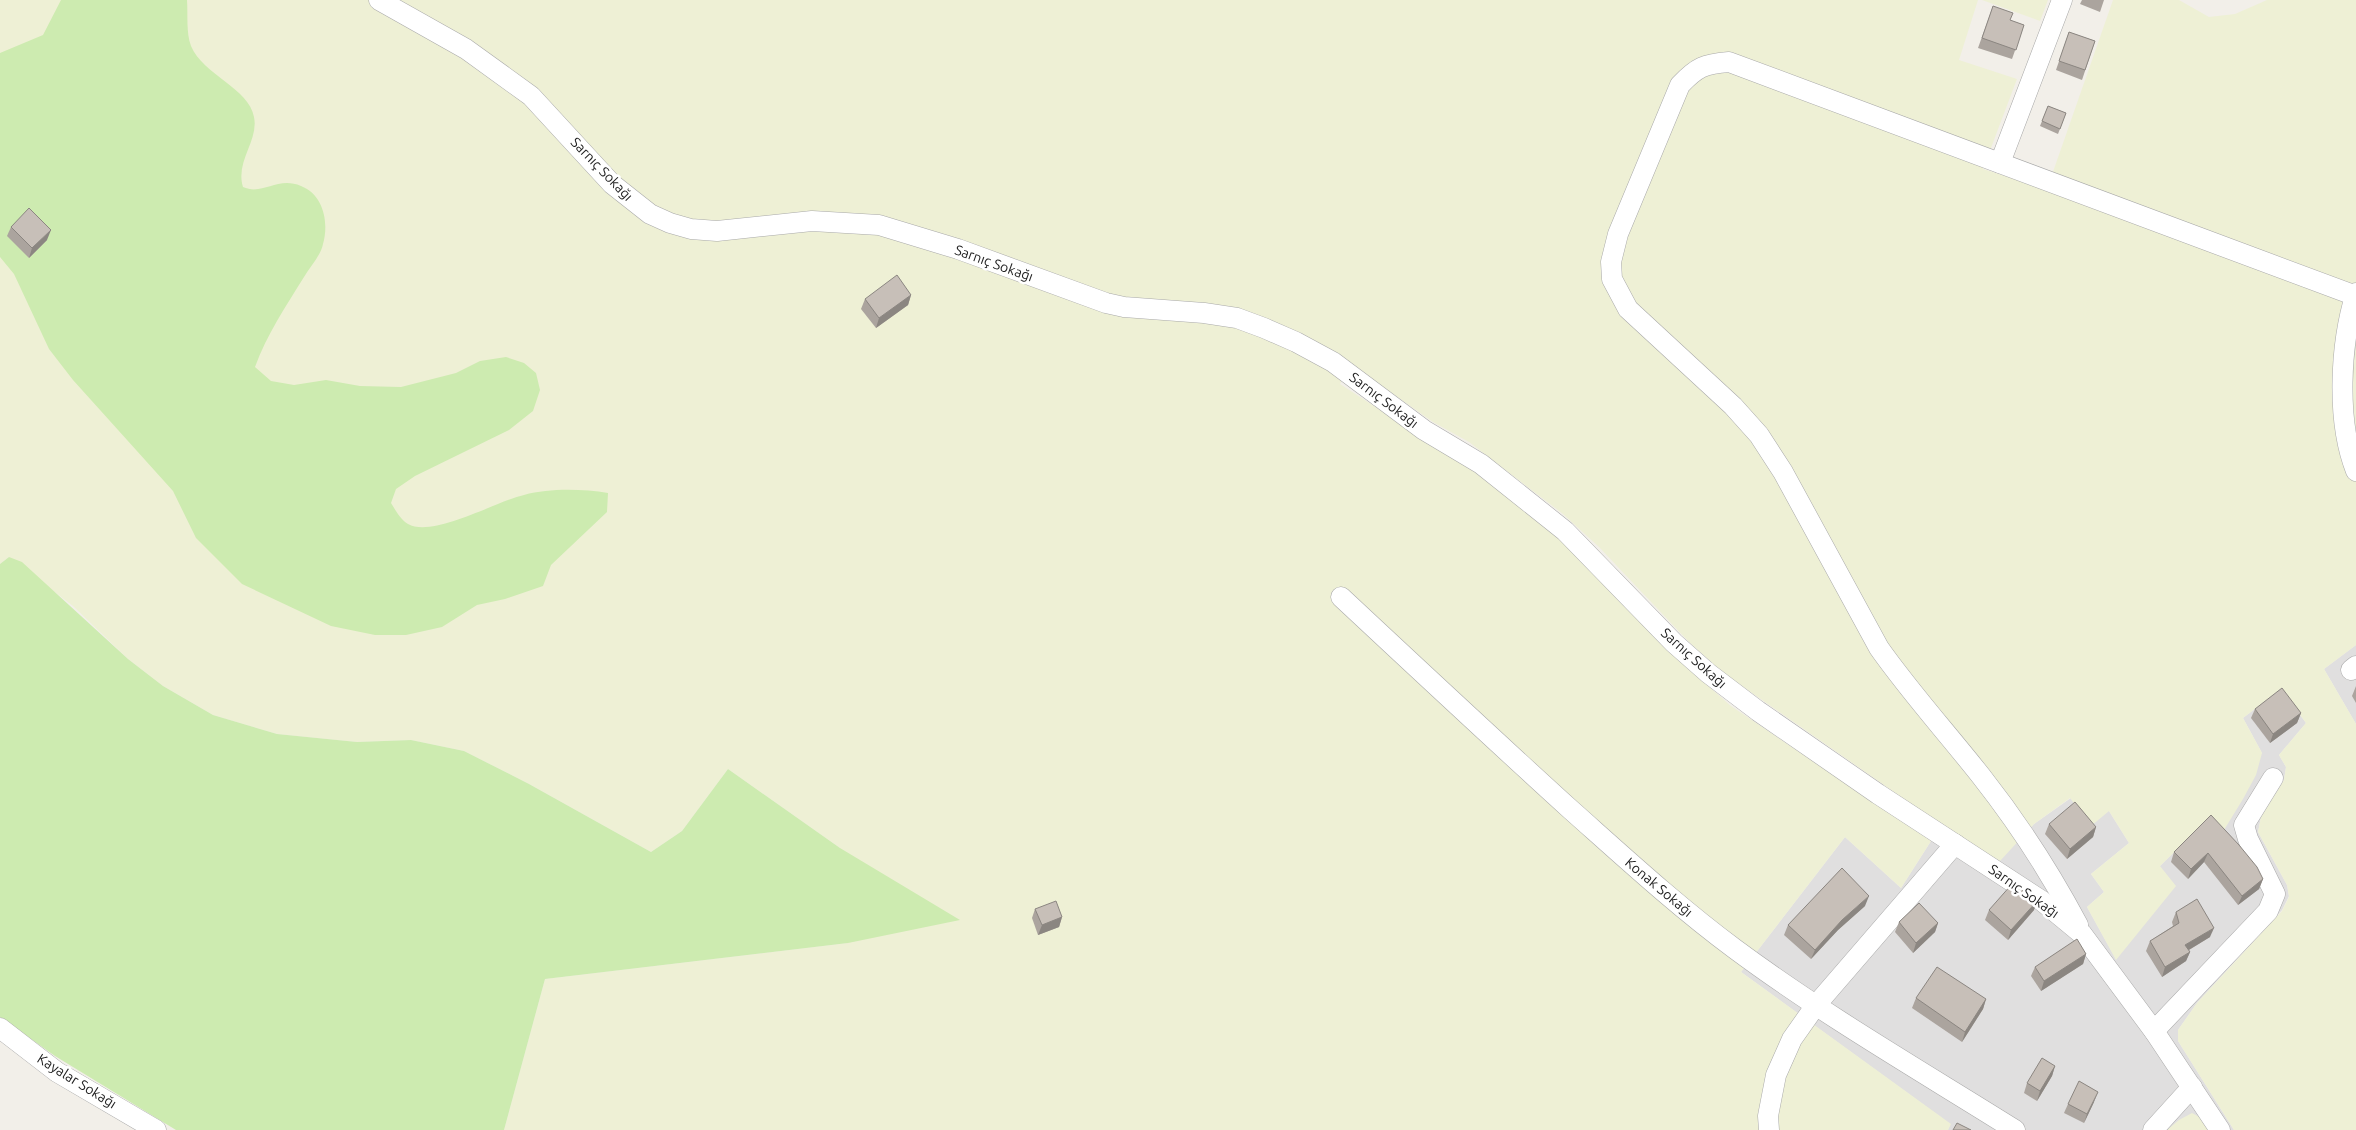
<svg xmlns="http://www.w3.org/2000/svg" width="2356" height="1130" viewBox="0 0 2356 1130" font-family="Ubuntu,sans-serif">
  <rect width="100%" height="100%" fill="#f2efe9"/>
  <g fill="#e0dfdf">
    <polygon points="2356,645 2356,724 2324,669"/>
    <polygon points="2281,689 2306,723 2279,755 2286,767 2284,780 2261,817 2258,832 2287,885 2289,896 2282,910 2197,1003 2178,1030 2178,1041 2234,1130 1948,1130 1950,1124 1741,972 1845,837 1901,888 1931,841 1950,831 2000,860 2034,824 2071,798 2109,811 2129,843 2091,874 2104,892 2087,907 2116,959 2160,866 2209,817 2262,753 2243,718"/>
  </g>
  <g fill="#eef0d5">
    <polygon points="0,0 1978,0 1959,60 2017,79 1983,169 2047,189 2113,0 2179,0 2209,17 2235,14 2267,0 2356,0 2356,645 2324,669 2356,724 2356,1130 2234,1130 2178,1041 2178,1030 2197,1003 2282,911 2289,897 2287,885 2258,832 2261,817 2284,780 2286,767 2279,755 2306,723 2281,689 2243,718 2262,753 2256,775 2243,799 2224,830 2209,818 2160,866 2176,886 2116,960 2087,907 2104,892 2091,874 2129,843 2109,811 2091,826 2070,798 2034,824 2000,861 1950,831 1722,672 1688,641 1599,547 1563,514 1469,442 1433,422 1349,363 1340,384 1485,478 1533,516 1574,551 1698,677 1731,706 1931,841 1901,888 1845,837 1741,972 1951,1124 1948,1130 504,1130 545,979 848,943 840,848 728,769 682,831 651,852 529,784 464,751 411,740 357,742 277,734 213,715 163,686 128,659 73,606 9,557 0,564"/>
    <polygon points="1982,0 2048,0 2040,21"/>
    <polygon points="2192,1113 2203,1119 2209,1130 2167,1130 2179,1120"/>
  </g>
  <g fill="#cdebb0">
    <path d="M61,0H187C188,14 186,33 191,46C203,75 249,88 254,117C259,141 235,161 243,187C263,196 277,176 301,186C324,195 329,223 323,244C321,255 310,267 304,277C286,306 267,334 255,367L271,381L294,385L326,380L360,386L401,387L456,373L480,361L506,357L524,363L536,373L540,390L533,411L509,430L415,476L396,489L391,503C396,511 400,519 408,524C433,538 497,501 524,495C550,488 582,489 608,493L607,512L551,565L543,586L505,599L477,605L442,627L406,635H375L331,626L242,584L196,538L173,491L73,380L49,349L14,274L0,257V53L43,35Z"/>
    <polygon points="9,557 22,562 128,659 163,686 213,715 277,734 357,742 411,740 464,751 529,784 651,852 682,831 728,769 840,848 960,920 848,943 545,979 504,1130 176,1130 55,1056 0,1017 0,564"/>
  </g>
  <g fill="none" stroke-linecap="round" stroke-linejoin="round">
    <defs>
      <g id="minor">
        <polyline points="379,0 466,49 531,96 612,184 650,214 670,223 691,229 717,231 812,221 879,225 958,249 1106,303 1124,307 1204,313 1237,318 1264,328 1296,342 1333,362 1424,430 1481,464 1565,531 1674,643 1708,673 1758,711 1878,794 2042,901 2082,934 2154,1031 2220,1130"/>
        <polyline points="2000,163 2062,0"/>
        <path d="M2356,293C2340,344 2336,421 2356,471"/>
        <path d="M1341,597C1417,668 1493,739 1570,809C1624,857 1677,906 1735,949C1824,1015 1921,1071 2015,1130"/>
        <polyline points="2351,670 2356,666"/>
        <path d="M2078,925C2050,872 2018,823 1981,776C1947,733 1910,692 1879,648L1783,472L1759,435L1733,406L1628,309L1612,279L1611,262L1618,234L1680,85C1697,67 1704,64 1729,62L2356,296"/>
        <polyline points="0,1028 57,1072 156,1130"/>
        <polyline points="2154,1031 2268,911 2275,894 2248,839 2244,825 2273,778"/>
        <polyline points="1769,1130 1768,1116 1776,1075 1792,1039 1816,1005 1955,844"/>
        <polyline points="2153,1130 2192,1087"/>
      </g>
    </defs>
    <use href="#minor" stroke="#a9a9a9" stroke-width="21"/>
    <use href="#minor" stroke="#fff" stroke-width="20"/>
  </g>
  <g fill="#aba49e">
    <polygon points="2082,0 2104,0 2100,12 2080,4"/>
    <polygon points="1993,6 2010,20 2024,25 2012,59 1978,48"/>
    <polygon points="2069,32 2095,41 2082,80 2056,70"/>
    <polygon points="2048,106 2066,113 2058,134 2040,126"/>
    <polygon points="11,227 47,240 29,258 7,236"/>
    <polygon points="911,295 908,305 876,328 861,309 865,299"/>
    <polygon points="2356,686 2356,703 2352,696"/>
    <polygon points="2255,709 2301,713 2297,723 2270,743 2251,718"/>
    <polygon points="2211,815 2263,879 2259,889 2238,905 2204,862 2188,879 2171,862 2174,852"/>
    <polygon points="2049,824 2096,827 2093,837 2067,859 2045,834"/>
    <polygon points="1865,906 1838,930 1811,959 1784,935 1788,925"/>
    <polygon points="1035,909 1062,917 1059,927 1038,935 1032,918"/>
    <polygon points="1989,910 2034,910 2008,940 1985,920"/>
    <polygon points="2176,912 2210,937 2189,950 2190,952 2186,961 2162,977 2146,951 2150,941 2173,926 2172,922"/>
    <polygon points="1899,922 1938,923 1935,932 1913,953 1895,932"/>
    <polygon points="2086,954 2083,964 2041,991 2031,976 2035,967"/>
    <polygon points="1916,998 1986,999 1983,1009 1962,1042 1912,1008"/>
    <polygon points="2055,1066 2052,1076 2037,1101 2024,1093 2027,1083"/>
    <polygon points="2094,1102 2084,1123 2064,1113 2068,1104"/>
  </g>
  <g fill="#8b8681">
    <polygon points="51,230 47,240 29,258 32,248"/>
    <polygon points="911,295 908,305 876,328 879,318"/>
    <polygon points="2301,713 2297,723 2270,743 2273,734"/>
    <polygon points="2096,827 2093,837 2067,859 2070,849"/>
    <polygon points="2208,853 2204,862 2188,879 2191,869"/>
    <polygon points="2263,879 2259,889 2238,905 2242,896"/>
    <polygon points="1869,896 1865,906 1838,930 1811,959 1815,950 1842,920"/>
    <polygon points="2038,900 2034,910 2008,940 2011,930"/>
    <polygon points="1062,917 1059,927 1038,935 1042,925"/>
    <polygon points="1938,923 1935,932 1913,953 1916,943"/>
    <polygon points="2214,928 2210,937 2182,954 2185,945"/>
    <polygon points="2190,952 2186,961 2162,977 2165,967"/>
    <polygon points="2086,954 2083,964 2041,991 2044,981"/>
    <polygon points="1986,999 1983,1009 1962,1042 1965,1032"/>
    <polygon points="2055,1066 2052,1076 2037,1101 2040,1091"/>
    <polygon points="2098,1092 2094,1102 2084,1123 2087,1114"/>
  </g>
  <g fill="#c7bfb8" stroke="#8b8681">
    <polygon points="1993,6 2013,13 2010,20 2024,25 2016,50 1982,38"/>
    <polygon points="2069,32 2095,41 2085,70 2059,61"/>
    <polygon points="2048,106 2066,113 2060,129 2042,121"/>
    <polygon points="29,208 51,230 32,248 11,227"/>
    <polygon points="897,275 911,295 879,318 865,299"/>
    <polygon points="2282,688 2301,713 2273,734 2255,709"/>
    <polygon points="2075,802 2096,827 2070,849 2049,824"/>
    <polygon points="2211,815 2239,845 2257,867 2263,879 2242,896 2208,853 2191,869 2174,852"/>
    <polygon points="1842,868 1869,896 1842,920 1815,950 1788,925"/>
    <polygon points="2012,884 2038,900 2011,930 1989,910"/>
    <polygon points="2197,899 2214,928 2185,945 2190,952 2165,967 2150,941 2179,923 2176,912"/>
    <polygon points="1056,901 1062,917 1042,925 1035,909"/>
    <polygon points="1919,903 1938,923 1916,943 1899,922"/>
    <polygon points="2077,939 2086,954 2044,981 2035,967"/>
    <polygon points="1937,967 1986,999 1965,1032 1916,998"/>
    <polygon points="2042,1058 2055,1066 2040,1091 2027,1083"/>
    <polygon points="2079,1081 2098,1092 2087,1114 2068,1104"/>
    <polygon points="1957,1123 1971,1130 1953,1130"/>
  </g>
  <g text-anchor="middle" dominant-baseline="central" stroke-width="5" stroke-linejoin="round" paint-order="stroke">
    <g font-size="14" fill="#222" stroke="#fff">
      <text transform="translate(602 169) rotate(46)">Sarnıç Sokağı</text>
      <text transform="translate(994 263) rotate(20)">Sarnıç Sokağı</text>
      <text transform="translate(1384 400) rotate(37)">Sarnıç Sokağı</text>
      <text transform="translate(1694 658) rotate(42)">Sarnıç Sokağı</text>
      <text transform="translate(1659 887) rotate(40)">Konak Sokağı</text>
      <text transform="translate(2024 891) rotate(35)">Sarnıç Sokağı</text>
      <text transform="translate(77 1081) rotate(32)">Kayalar Sokağı</text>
    </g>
  </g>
</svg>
